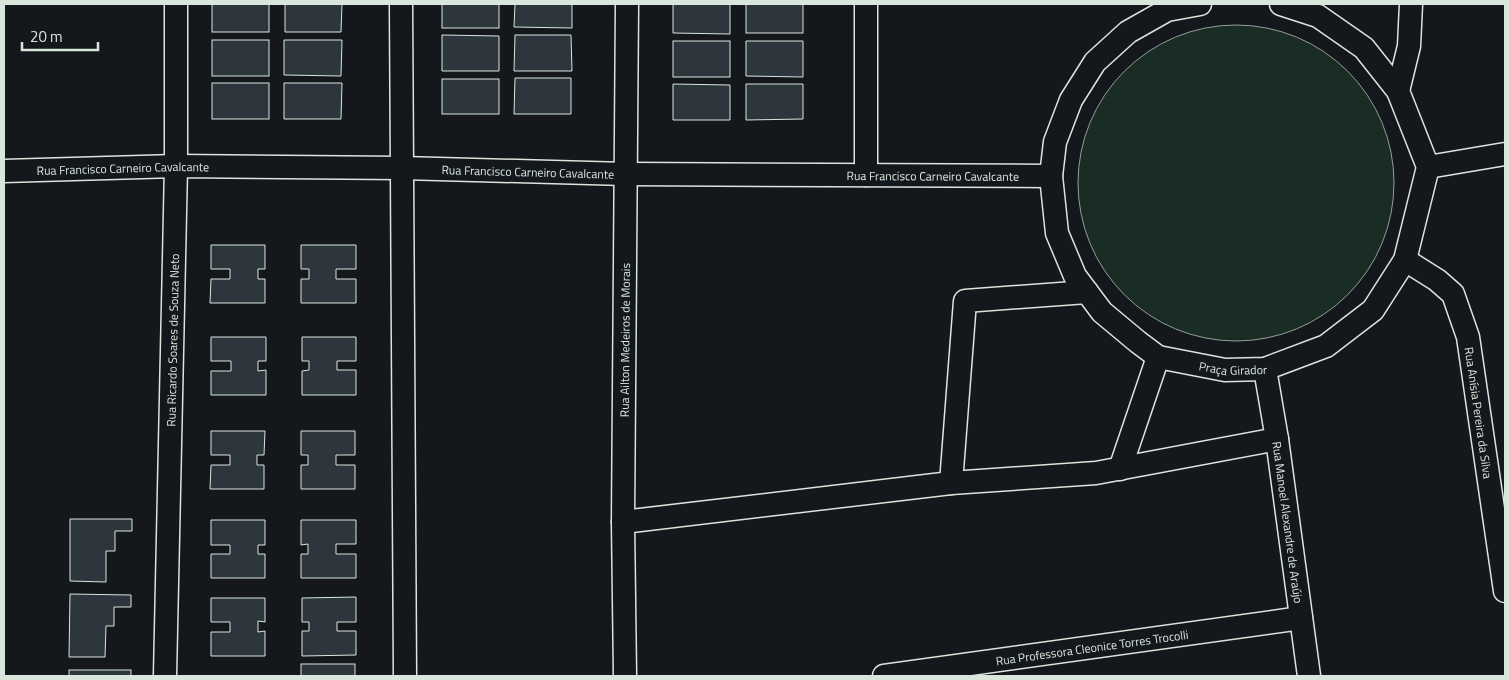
<svg xmlns="http://www.w3.org/2000/svg" width="1509" height="680" viewBox="0 0 1509 680" font-family="'Titillium Web',sans-serif">
  <rect width="100%" height="100%" fill="#14181c"/>
  <circle fill="#1a2d24" stroke="#939e99" cx="1236" cy="183" r="158"/>
  <g fill="#2c363c" stroke="#d8e6dc">
    <rect x="212" y="4" width="57" height="28"/>
    <polygon points="285,4 342,4 341,32 285,32"/>
    <rect x="442" y="4" width="57" height="24"/>
    <polygon points="515,4 572,4 572,28 514,27"/>
    <polygon points="673,4 730,4 730,34 673,33"/>
    <rect x="746" y="4" width="57" height="29"/>
    <polygon points="442,35 499,36 499,71 442,71"/>
    <polygon points="515,35 571,35 572,71 514,71"/>
    <rect x="212" y="40" width="57" height="36"/>
    <polygon points="284,40 342,40 341,76 284,75"/>
    <rect x="673" y="41" width="57" height="36"/>
    <polygon points="746,41 803,41 803,77 746,76"/>
    <polygon points="515,78 571,78 571,114 514,114"/>
    <rect x="442" y="79" width="57" height="35"/>
    <rect x="212" y="83" width="57" height="36"/>
    <polygon points="284,83 342,83 341,119 284,119"/>
    <polygon points="673,84 730,85 730,120 673,120"/>
    <polygon points="746,84 803,84 803,119 746,120"/>
    <polygon points="211,245 265,245 265,269 258,269 258,279 265,279 265,303 210,303 211,279 230,279 230,269 211,269"/>
    <polygon points="301,245 356,245 356,269 336,269 336,279 356,279 356,303 301,303 301,279 309,279 309,269 301,269"/>
    <polygon points="211,337 266,337 266,361 258,361 258,371 266,370 266,395 211,395 211,371 231,371 231,361 211,361"/>
    <polygon points="302,337 356,337 356,361 337,361 337,370 356,370 356,395 302,395 302,371 309,370 309,361 302,361"/>
    <polygon points="211,431 265,431 264,455 257,455 257,465 264,465 264,489 210,489 211,465 230,465 230,455 211,455"/>
    <polygon points="301,431 355,431 355,455 336,455 336,465 355,465 355,489 301,489 301,465 308,465 308,455 301,455"/>
    <polygon points="70,519 132,519 132,531 115,531 115,551 106,551 106,582 70,581"/>
    <polygon points="211,520 265,520 265,545 258,545 258,554 265,554 265,578 211,578 211,554 230,554 230,545 211,545"/>
    <polygon points="301,520 356,520 356,544 336,544 336,554 356,554 356,578 301,578 301,554 308,554 308,544 301,545"/>
    <polygon points="70,594 131,595 131,607 114,607 114,626 106,626 105,657 69,657"/>
    <polygon points="356,597 356,622 337,622 337,631 356,631 356,655 302,656 302,631 309,631 309,622 302,622 302,598"/>
    <polygon points="211,598 265,598 265,622 258,621 258,632 265,631 265,656 211,656 211,632 230,632 230,622 211,622"/>
    <rect x="301" y="664" width="54" height="12"/>
    <rect x="69" y="670" width="62" height="6"/>
  </g>
  <g fill="none" stroke-linecap="round" stroke-linejoin="round">
    <defs>
      <g id="street">
        <polyline points="401,4 405,676"/>
        <polyline points="866,4 866,175"/>
        <path id="s1" d="M1200,4L1167,10L1128,32L1095,62L1071,100L1055,142L1051,176L1057,233L1075,276L1102,312L1138,342L1158,357L1225,370L1265,369L1326,346L1373,310L1405,260L1428,167L1398,91L1364,48L1318,16L1281,4"/>
        <polyline points="1398,91 1409,46 1411,4"/>
        <polyline points="1428,167 1505,154"/>
        <path id="s2" d="M4,171L176,166L402,168L626,174L1051,176"/>
        <path id="s3" d="M1405,260L1437,280L1453,294L1468,337L1505,591"/>
        <path id="s4" d="M1265,369L1277,439L1309,676"/>
        <polyline points="1120,469 1158,357"/>
        <polyline points="951,483 965,301 1087,292"/>
        <polyline points="623,522 951,483 1096,473 1277,439"/>
        <path id="s5" d="M165,676L176,166V4"/>
        <path id="s6" d="M625,676L623,522L627,4"/>
        <path id="s7" d="M884,676L1301,618"/>
      </g>
    </defs>
    <use href="#street" stroke="#d8e6dc" stroke-width="25"/>
    <use href="#street" stroke="#14181c" stroke-width="22"/>
  </g>
  <g text-anchor="middle" dominant-baseline="central" stroke-width="4" stroke-linejoin="round" paint-order="stroke">
    <g font-size="12" fill="#d8e6dc" stroke="#14181c">
      <text stroke="none"><textPath href="#s2" startOffset="119">Rua Francisco Carneiro Cavalcante</textPath></text>
      <text stroke="none"><textPath href="#s2" startOffset="524">Rua Francisco Carneiro Cavalcante</textPath></text>
      <text stroke="none"><textPath href="#s2" startOffset="929">Rua Francisco Carneiro Cavalcante</textPath></text>
      <text stroke="none"><textPath href="#s5" startOffset="336">Rua Ricardo Soares de Souza Neto</textPath></text>
      <text stroke="none"><textPath href="#s6" startOffset="336">Rua Ailton Medeiros de Morais</textPath></text>
      <text stroke="none"><textPath href="#s1" startOffset="544">Praça Girador</textPath></text>
      <text stroke="none"><textPath href="#s3" startOffset="181">Rua Anísia Pereira da Silva</textPath></text>
      <text stroke="none"><textPath href="#s4" startOffset="155">Rua Manoel Alexandre de Araújo</textPath></text>
      <text stroke="none"><textPath href="#s7" startOffset="210">Rua Professora Cleonice Torres Trocolli</textPath></text>
    </g>
  </g>
  <rect width="1509" height="680" fill="none" stroke="#d8e6dc" stroke-width="10"/>
  <path d="M22 42v8h76v-8" fill="none" stroke="#d8e6dc" stroke-width="2.5"/>
  <text x="30" y="42" font-size="15" fill="#d8e6dc" stroke="#14181c" stroke-width="4" paint-order="stroke">20 m</text>
</svg>
